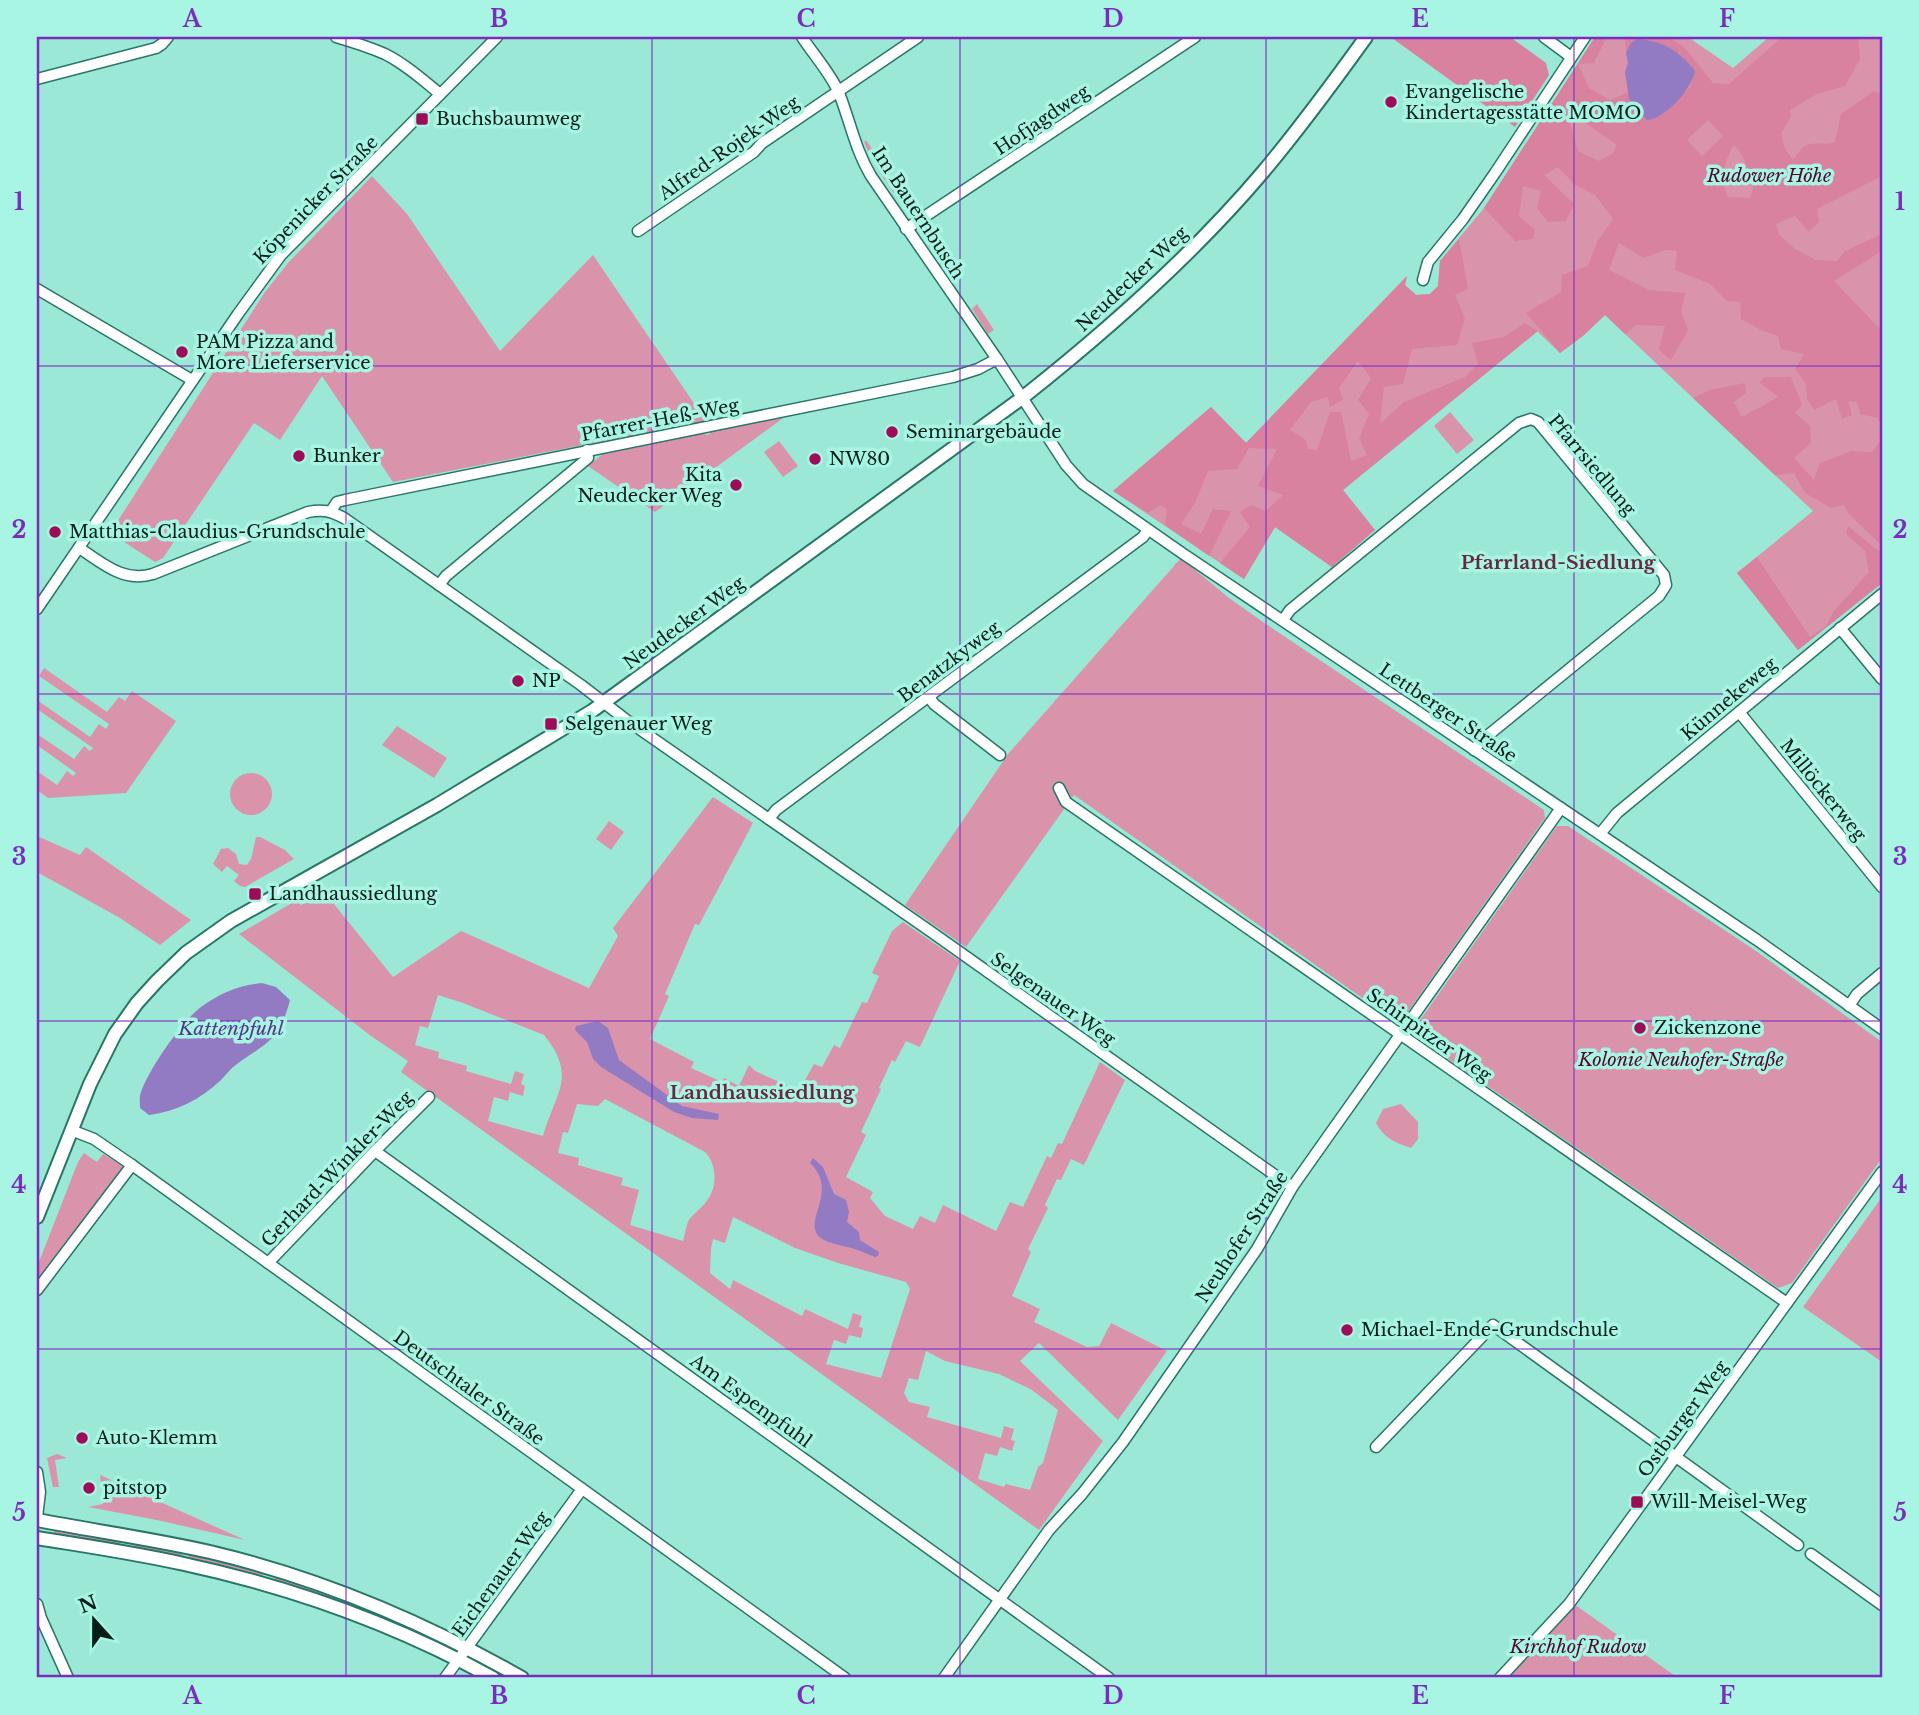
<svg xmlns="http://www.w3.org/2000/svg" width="1919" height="1715" viewBox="0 0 1919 1715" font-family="'Libre Baskerville',serif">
  <rect width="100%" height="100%" fill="#9be8d6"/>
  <g fill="#d994ab" fill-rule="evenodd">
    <polygon points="1595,37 1688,37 1733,68 1769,37 1882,37 1882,583 1798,650 1737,573 1813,511 1605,315 1584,335 1560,353 1537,331 1343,490 1375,530 1332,567 1275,527 1244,579 1113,491 1211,407 1246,443 1407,276 1405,285 1416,295 1430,294 1438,286 1440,261 1484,208"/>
    <path d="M866,140L900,192L895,195C883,178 872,161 864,142Z"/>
    <polygon points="372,176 407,214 500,351 593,255 706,421 393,482 322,376 280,440 254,423 163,558 155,562 110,533 265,292 288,263"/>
    <polygon points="928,231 948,262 942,266 922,235"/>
    <polygon points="977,304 994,330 988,334 972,309"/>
    <polygon points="1450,412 1474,440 1457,454 1434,426"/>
    <polygon points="786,416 655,512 588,466 604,453 704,433 706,435 710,434 710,432"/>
    <polygon points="779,441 798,466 783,477 764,452"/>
    <polygon points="1181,558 1229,598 1263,622 1544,810 1545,818 1402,1020 1395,1021 1074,795 966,947 905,905 1008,754"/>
    <polygon points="44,668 107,712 119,697 125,701 132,691 176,721 126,793 48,798 37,790 37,771 57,785 67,771 73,776 76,773 37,745 37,734 74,759 84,746 90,751 93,748 37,709 37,700 90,737 99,724 106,729 109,724 39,676"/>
    <polygon points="397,726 447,758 434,778 382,745"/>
    <circle cx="251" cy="794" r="21"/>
    <path d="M713,797L753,823L699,925L695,924L665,994L669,996L650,1039L694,1062L691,1068L722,1082L724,1078L739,1086L749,1065L755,1071L799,1091L814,1064L822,1067L834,1045L840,1048L862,1002L867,1003L879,976L872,973L892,931L903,922L960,961L920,1047L906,1041L895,1062L892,1060L879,1088L881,1089L861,1132L866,1135L846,1177L873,1192L870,1198L885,1216L913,1229L920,1216L935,1223L943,1205L996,1231L1010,1202L1023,1207L1047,1156L1051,1158L1058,1143L1062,1144L1100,1062L1125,1080L1084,1165L1071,1159L1061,1180L1057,1179L1045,1205L1048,1208L1028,1249L1031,1252L1012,1296L1040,1309L1034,1322L1087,1347L1099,1346L1111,1323L1167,1351L1118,1420L1039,1343L1020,1361L1103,1441L1039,1530L401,1072L408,1061L371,1036L239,934L297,900L301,905L325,893L393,977L461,931L589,988L618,936L613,928ZM438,995L463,1003L544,1035C578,1077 555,1093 543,1136L488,1121L494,1097L508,1101L510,1092L523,1096L525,1086L521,1084L524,1074L515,1071L511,1084L466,1071L467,1066L438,1058L439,1052L415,1045L420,1026L428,1028ZM605,1099L705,1152C716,1163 718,1185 708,1199C704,1206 693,1214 689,1220C686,1225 685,1235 683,1241L630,1225L639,1190L621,1185L623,1178L578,1165L579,1158L558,1153L563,1132L568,1133L577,1104L598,1106ZM733,1217L795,1248L838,1263L906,1282L910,1289L881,1378L826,1364L834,1340L846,1344L849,1335L861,1338L863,1328L859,1327L862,1316L853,1313L848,1329L805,1309L802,1316L733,1280L730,1289L710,1273L711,1249L713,1239L725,1243ZM926,1351L945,1361L999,1374L1032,1390L1058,1410L1043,1463L1038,1467L1030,1490L1006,1484L1004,1487L978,1479L985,1453L997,1456L1000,1447L1012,1451L1015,1441L1011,1440L1014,1429L1004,1426L1001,1438L927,1417L930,1407L909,1402L904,1393L909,1378L918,1380Z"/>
    <polygon points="609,821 624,832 611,850 596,839"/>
    <polygon points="1557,826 1568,826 1756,951 1882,1042 1882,1158 1792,1283 1778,1288 1417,1037 1416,1026"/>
    <polygon points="37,836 80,855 86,847 191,920 160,945 120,918 37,872"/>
    <polygon points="256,837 260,837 285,850 294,859 245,887 240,886 234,881 239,875 227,866 222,872 213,864 221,849 228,848 236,854 239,864 247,865 251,859"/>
    <path d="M1401,1104L1418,1122V1139L1411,1148C1395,1143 1384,1138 1376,1123L1383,1109Z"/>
    <polygon points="84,1153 97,1162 103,1154 123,1166 123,1171 37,1284 37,1267 78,1162"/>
    <polygon points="1882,1197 1882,1362 1803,1307"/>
    <polygon points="57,1454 67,1458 55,1460 59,1487 53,1487 47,1458"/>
    <polygon points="100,1475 245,1540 157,1520 88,1507 103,1504"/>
    <polygon points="55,1528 120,1539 119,1546 54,1534"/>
    <polygon points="135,1542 183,1552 181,1558 133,1548"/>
    <polygon points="190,1552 263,1572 262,1579 188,1560"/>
    <polygon points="276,1576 366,1607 448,1644 446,1647 274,1581"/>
    <polygon points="1574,1604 1678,1678 1506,1678"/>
  </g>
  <g fill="#d882a0" fill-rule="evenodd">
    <polygon points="1393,37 1510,37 1546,63 1549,75 1515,127 1392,38"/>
    <path d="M1595,37H1607L1594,63L1578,64L1589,88L1610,100L1629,92V99L1663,114L1690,87L1695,71L1679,53L1631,43L1626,53L1625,37H1668L1684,47L1713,83L1729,84L1782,37H1858L1860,59L1845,86L1817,94L1790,110L1791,116L1781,134L1785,149L1793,160C1796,156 1801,148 1805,146C1814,141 1825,146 1835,142L1841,114L1874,91L1882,95V176L1817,209L1819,222L1809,232L1795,216L1776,224L1779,235L1795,249L1816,260L1837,261L1845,251L1882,234V251L1834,281L1882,331V428L1878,418L1860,414L1857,402L1848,401L1852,415L1842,419L1836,399L1814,410L1807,399L1806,384L1795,369L1804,354L1781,349L1778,336L1763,331L1741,319L1740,302L1727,301L1710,284L1675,270L1677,251L1666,250L1643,258L1619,243L1609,270L1649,290L1685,293L1681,312L1688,330L1671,360L1659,350L1665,326L1636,325L1625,334L1605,315L1584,335L1560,353L1526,313L1561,292L1562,275L1588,266L1597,242L1613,219L1595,195L1575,185L1558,167L1544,175L1574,204L1566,221L1548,222L1537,208L1541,191L1523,186L1519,216L1535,230L1533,239L1515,241L1484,208ZM1566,109L1617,145L1612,154L1599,161L1578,151ZM1708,120L1723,136L1702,156L1687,140ZM1734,145C1748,159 1744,168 1754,184L1750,198L1728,197C1719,178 1724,162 1734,145Z"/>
    <path d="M1459,239L1468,289L1455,295L1465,318L1457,345L1412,349L1403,384L1384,387L1380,424L1404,402L1465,377L1478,364L1472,343L1504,337L1525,323L1538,331L1343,490L1375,530L1332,567L1275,527L1244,579L1220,563L1250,527L1240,512L1251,505L1266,511L1283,495L1258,486L1277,449L1249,448L1237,469L1208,471L1196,501L1181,524L1201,534L1213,509L1231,511L1209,556L1165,525L1167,509L1160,505L1148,513L1113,491L1211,407L1246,443L1407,276L1405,285L1416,295L1430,294L1438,286L1440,261ZM1358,361L1371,378L1358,400L1369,414L1359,438L1367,455L1351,461L1341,412H1330L1317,450L1308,449L1306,440L1290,430L1311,402L1328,397L1330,407L1343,400L1339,388Z"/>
    <polygon points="1765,377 1791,377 1802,405 1795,413 1810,426 1811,443 1794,458 1814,480 1820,463 1851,451 1872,452 1882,439 1882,546 1849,514 1844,505 1831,508 1805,493 1794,473 1775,475 1693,398 1710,390 1745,383 1746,393 1734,402 1742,417 1778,397 1759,382"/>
    <polygon points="1848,526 1876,549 1882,552 1882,583 1798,650 1737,573 1757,557 1810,637 1826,626 1833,612 1869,572 1865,551 1846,534"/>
  </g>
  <g fill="#937bc4">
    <path d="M1637,39C1663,41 1679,50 1695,71C1692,88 1666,119 1647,120L1629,99L1625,72L1628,63L1626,53L1631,43Z"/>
    <path d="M262,983L276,987L290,1000C278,1046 264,1042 232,1068C228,1072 225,1076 221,1080C200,1100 177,1111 149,1115L140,1108C140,1102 139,1097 141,1092C149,1069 182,1021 201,1007C220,993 239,985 262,983Z"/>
    <polygon points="598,1021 608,1028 619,1060 682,1106 719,1114 718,1120 692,1118 674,1112 601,1067 593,1059 587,1042 575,1030 576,1026"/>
    <path d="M813,1158L823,1167L834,1194L846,1200L849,1212L847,1222L859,1232L860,1240L879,1252L878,1256L875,1257C865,1253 854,1248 843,1246C836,1244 829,1243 822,1239C799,1222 841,1193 810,1163Z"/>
  </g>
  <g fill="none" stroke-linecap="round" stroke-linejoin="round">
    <defs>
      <g id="street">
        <path d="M336,37C353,42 369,47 385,54C405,64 423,80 440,94"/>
        <path d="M802,37C813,54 831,74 839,93C850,121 855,149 871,176L997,359L1066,465L1083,484L1182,553L1757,940L1882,1029"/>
        <polyline points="1544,37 1571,57"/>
        <polyline points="37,79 156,48 162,44 168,37"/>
        <polyline points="906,229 1195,37"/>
        <polyline points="638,231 754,152 762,143 918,37"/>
        <polyline points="1423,280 1428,262 1463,219 1495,173 1585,37"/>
        <polyline points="37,289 192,380"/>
        <polyline points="331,511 337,502 345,500 953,377 978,369 997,359"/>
        <path d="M79,548C103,563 123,583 153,574L308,512C323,509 331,511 344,518L581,685L625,719L930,931L1286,1183L1293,1186"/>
        <polyline points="439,585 446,576 588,458 587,450"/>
        <polyline points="37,609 238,314 281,255 497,37"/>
        <polyline points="1283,620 1290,610 1519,423 1531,419 1538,422 1664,575 1666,585 1659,596 1481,741 1474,750"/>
        <polyline points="1840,628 1882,679"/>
        <polyline points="929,697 934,704 1000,755"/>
        <polyline points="1739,712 1882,887"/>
        <polyline points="1059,788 1066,802 1787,1303"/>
        <polyline points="769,819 776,810 1143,537 1148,530"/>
        <polyline points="1600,834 1617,813 1882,594"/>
        <polyline points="1849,1006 1857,994 1882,973"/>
        <polyline points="71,1130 94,1139 132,1165 845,1678"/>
        <polyline points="375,1151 1109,1678"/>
        <polyline points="268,1263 375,1151 429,1097"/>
        <polyline points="37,1290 132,1165"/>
        <polyline points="1376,1447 1493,1325 1798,1545"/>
        <polyline points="37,1472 40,1492 37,1517"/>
        <polyline points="1811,1554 1882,1605"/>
        <polyline points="37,1604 41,1618 68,1678"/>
        <polyline points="445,1678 582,1489"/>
        <polyline points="944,1678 1049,1530 1082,1494 1123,1442 1257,1249 1293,1186 1329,1135 1561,808"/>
        <polyline points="1500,1678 1569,1604 1882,1172"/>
      </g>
      <g id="secondary">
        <path d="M37,1217L90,1084L115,1034L137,1003L157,981L186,953L231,921L437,805L592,711L1022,398C1108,330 1192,256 1263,172C1299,129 1333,83 1366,37"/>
        <path d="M37,1520C95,1531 153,1539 210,1552C320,1578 424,1622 522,1678"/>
        <path d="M37,1538C86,1546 135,1553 184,1564C291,1587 397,1625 493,1678"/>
      </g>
    </defs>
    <use href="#street" stroke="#277668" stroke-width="13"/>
    <use href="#secondary" stroke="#277668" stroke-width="16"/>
    <use href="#street" stroke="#fff" stroke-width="10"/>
    <use href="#secondary" stroke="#fff" stroke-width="12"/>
  </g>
  <path fill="none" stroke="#7b2cbf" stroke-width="2" stroke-opacity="0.55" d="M346,37V1678M652,37V1678M960,37V1678M1266,37V1678M1574,37V1678M37,366H1882M37,694H1882M37,1021H1882M37,1349H1882"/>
  <g fill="#9e0c57" stroke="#a8f5e4" stroke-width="2.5">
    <circle cx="1391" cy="102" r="7"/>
    <rect x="415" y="112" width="14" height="14" rx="3.5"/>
    <circle cx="182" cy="352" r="7"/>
    <circle cx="892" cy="432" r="7"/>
    <circle cx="299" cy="456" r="7"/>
    <circle cx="815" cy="459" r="7"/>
    <circle cx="736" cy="485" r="7"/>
    <circle cx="55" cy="532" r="7"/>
    <circle cx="518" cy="681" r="7"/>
    <rect x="544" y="717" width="14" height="14" rx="3.5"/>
    <rect x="248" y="887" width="14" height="14" rx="3.5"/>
    <circle cx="1640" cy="1028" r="7"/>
    <circle cx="1347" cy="1330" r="7"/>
    <circle cx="82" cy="1438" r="7"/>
    <circle cx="89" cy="1488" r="7"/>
    <rect x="1630" y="1495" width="14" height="14" rx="3.5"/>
  </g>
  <g text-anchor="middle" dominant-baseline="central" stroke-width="7" stroke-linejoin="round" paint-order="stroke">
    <g font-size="18" fill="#001d18" stroke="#a8f5e4" text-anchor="start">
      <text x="1405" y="92">Evangelische<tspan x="1405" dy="21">Kindertagesstätte MOMO</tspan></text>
      <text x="436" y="119">Buchsbaumweg</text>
      <text x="196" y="342">PAM Pizza and<tspan x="196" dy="21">More Lieferservice</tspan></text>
      <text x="906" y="432">Seminargebäude</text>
      <text x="313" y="456">Bunker</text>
      <text x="829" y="459">NW80</text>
      <text x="722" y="475" text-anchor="end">Kita<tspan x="722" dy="21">Neudecker Weg</tspan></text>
      <text x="69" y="532">Matthias-Claudius-Grundschule</text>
      <text x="532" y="681">NP</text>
      <text x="565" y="724">Selgenauer Weg</text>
      <text x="269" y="894">Landhaussiedlung</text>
      <text x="1654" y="1028">Zickenzone</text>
      <text x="1361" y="1330">Michael-Ende-Grundschule</text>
      <text x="96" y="1438">Auto-Klemm</text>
      <text x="103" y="1488">pitstop</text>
      <text x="1651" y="1502">Will-Meisel-Weg</text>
    </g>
    <g font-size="18" fill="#001d18" stroke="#a8f5e4">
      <text transform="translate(1042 120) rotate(-34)">Hofjagdweg</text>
      <text transform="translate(729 148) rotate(-35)">Alfred-Rojek-Weg</text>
      <text transform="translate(316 200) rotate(-46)">Köpenicker Straße</text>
      <text transform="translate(918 213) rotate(57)">Im Bauernbusch</text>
      <text transform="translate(1132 279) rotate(-43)">Neudecker Weg</text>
      <text transform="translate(660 420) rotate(-11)">Pfarrer-Heß-Weg</text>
      <text transform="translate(1592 465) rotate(50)">Pfarrsiedlung</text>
      <text transform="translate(684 623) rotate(-36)">Neudecker Weg</text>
      <text transform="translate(949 662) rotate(-37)">Benatzkyweg</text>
      <text transform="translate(1729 699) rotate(-40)">Künnekeweg</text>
      <text transform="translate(1448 713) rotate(34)">Lettberger Straße</text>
      <text transform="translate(1823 790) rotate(51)">Millöckerweg</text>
      <text transform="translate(1053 999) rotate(35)">Selgenauer Weg</text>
      <text transform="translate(1429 1035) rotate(35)">Schirpitzer Weg</text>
      <text transform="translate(337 1169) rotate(-46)">Gerhard-Winkler-Weg</text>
      <text transform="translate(1242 1237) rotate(-57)">Neuhofer Straße</text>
      <text transform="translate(469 1388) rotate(36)">Deutschtaler Straße</text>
      <text transform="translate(751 1401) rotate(36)">Am Espenpfuhl</text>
      <text transform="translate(1683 1419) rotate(-54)">Ostburger Weg</text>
      <text transform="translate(501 1574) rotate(-54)">Eichenauer Weg</text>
    </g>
    <g font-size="18" font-style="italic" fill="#54062c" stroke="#a8f5e4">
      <text x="1769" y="176">Rudower Höhe</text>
      <text x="1681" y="1060">Kolonie Neuhofer-Straße</text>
      <text x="1578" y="1647">Kirchhof Rudow</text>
    </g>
    <g font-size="19" font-weight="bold" fill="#692741" stroke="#a8f5e4">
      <text x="1558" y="562">Pfarrland-Siedlung</text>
      <text x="762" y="1092">Landhaussiedlung</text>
    </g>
    <g font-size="19" font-style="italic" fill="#58358d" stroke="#a8f5e4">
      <text x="231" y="1028">Kattenpfuhl</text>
    </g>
  </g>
  <rect width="1919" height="1715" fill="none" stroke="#a8f5e4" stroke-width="77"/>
  <g transform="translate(94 1620) rotate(339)" stroke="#a8f5e4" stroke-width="5" paint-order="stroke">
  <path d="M0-5L12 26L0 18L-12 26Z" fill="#001d18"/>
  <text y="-10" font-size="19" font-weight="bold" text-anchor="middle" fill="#001d18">N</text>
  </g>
  <rect x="38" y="38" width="1843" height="1638" fill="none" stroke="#7b2cbf" stroke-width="2.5"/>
  <g font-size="23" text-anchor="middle" font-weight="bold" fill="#7b2cbf">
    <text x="192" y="27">A</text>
    <text x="499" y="27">B</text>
    <text x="806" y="27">C</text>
    <text x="1113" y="27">D</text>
    <text x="1420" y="27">E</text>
    <text x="1727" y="27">F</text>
    <text x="19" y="210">1</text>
    <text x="1900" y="210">1</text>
    <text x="19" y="538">2</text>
    <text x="1900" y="538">2</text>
    <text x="19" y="865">3</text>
    <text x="1900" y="865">3</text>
    <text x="19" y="1193">4</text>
    <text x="1900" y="1193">4</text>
    <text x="19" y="1521">5</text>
    <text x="1900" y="1521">5</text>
    <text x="192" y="1704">A</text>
    <text x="499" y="1704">B</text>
    <text x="806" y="1704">C</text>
    <text x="1113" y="1704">D</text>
    <text x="1420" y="1704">E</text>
    <text x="1727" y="1704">F</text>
  </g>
</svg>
